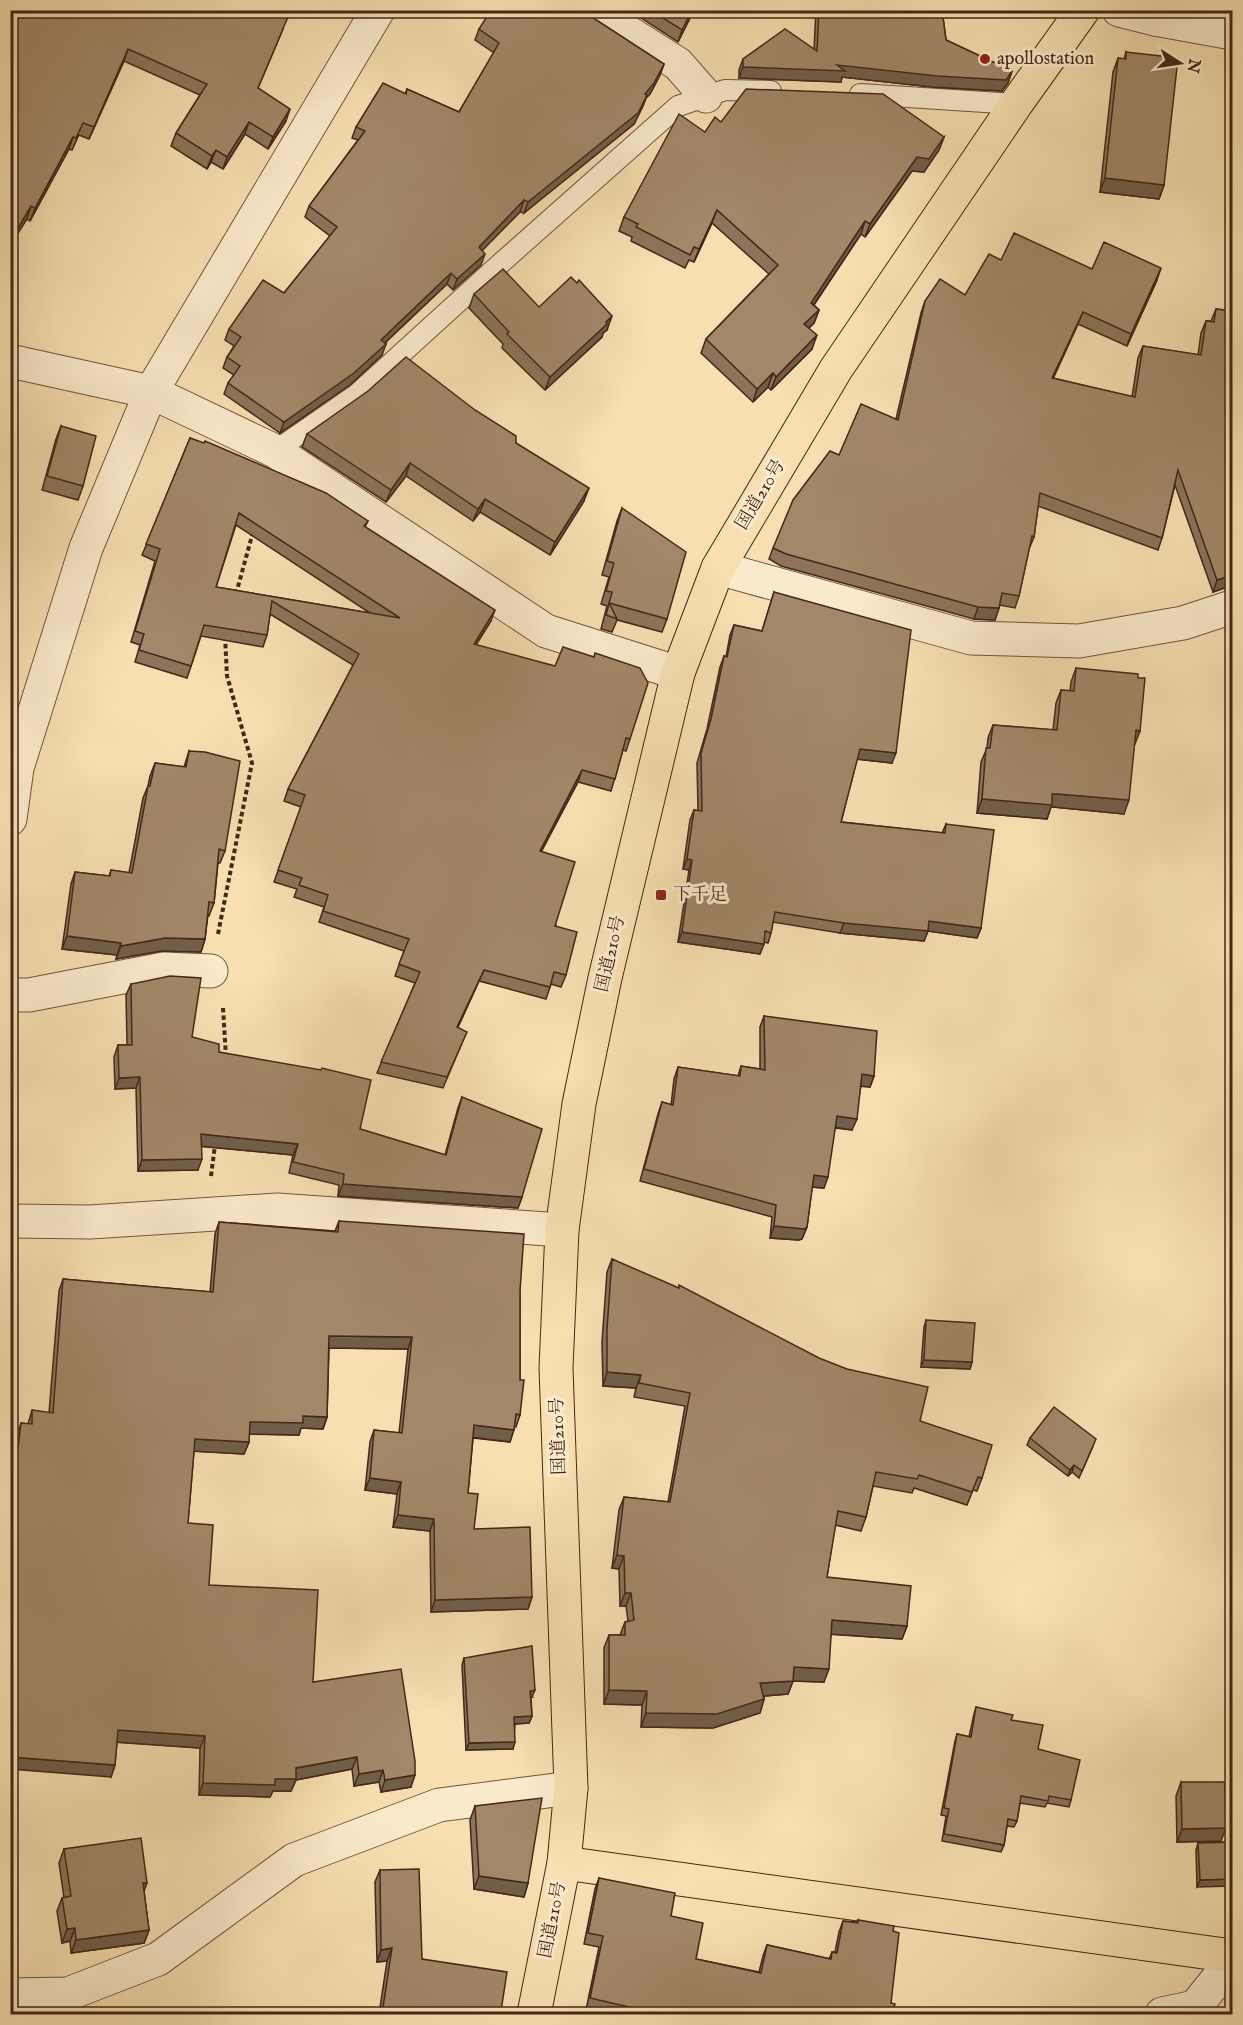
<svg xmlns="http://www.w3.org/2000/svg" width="1243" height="2025" viewBox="0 0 1243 2025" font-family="'IM FELL English','Noto Serif JP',serif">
  <rect width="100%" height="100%" fill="#f7dfb1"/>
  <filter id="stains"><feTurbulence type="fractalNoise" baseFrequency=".00333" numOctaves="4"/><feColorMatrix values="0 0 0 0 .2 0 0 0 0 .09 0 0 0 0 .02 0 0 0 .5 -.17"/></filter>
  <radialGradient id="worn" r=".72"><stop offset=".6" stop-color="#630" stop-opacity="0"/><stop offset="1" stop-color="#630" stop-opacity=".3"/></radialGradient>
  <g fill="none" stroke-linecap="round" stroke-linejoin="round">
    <defs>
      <g id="lane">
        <polyline points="860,94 1016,104"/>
        <polyline points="275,451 357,394 501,263 678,106 725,90 771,91"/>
      </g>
      <g id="street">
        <polyline points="593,10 678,64 706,96"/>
        <polyline points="1119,10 1155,19 1161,10"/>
        <polyline points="1155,19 1232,33"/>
        <polyline points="10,361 151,392 275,451 546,631 678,673"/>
        <polyline points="718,568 971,638 1079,641 1183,623 1232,607"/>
        <polyline points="10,819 17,768 86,548 151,392 378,10"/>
        <polyline points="10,995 29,995 164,969 211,971"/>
        <polyline points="10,1221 90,1222 277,1210 562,1230"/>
        <polyline points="10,1995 68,1994 158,1959 294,1860 439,1805 571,1788"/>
        <polyline points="1162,2014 1195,2007 1232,1961"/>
      </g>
      <polyline id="primary" points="564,1863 1232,1956"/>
      <polyline id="highway" points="534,2014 564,1863 571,1788 556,1368 562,1230 579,1104 605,978 678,673 718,568 836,369 1016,104 1083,10"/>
    </defs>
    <use href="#lane" stroke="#72553f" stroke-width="22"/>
    <use href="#street" stroke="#72553f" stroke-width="35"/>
    <use href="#primary" stroke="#452719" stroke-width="35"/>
    <use href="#highway" stroke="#452719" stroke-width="35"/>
    <g stroke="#452719" stroke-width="4" stroke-dasharray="4.5 3" stroke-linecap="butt">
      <polyline points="236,594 253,532"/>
      <polyline points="218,934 252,763 227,676 225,636"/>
      <polyline points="223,1008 226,1057"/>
      <polyline points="211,1176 215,1145"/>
    </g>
    <use href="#lane" stroke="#faeacc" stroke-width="20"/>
    <use href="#street" stroke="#faeacc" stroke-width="33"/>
    <use href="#primary" stroke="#f7dfb1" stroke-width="33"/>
    <use href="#highway" stroke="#f7dfb1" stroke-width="33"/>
  </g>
  <g fill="#8b7459" stroke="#452719" stroke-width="1.5" fill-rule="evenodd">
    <polygon points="11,10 150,10 162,16 283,15 283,29 258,88 286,121 268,149 245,134 223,169 211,162 207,169 171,146 176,133 200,95 124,61 89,139 79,135 72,150 69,149 30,221 27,219 19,14"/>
    <polygon points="629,10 694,10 678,42"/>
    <polygon points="816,10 942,10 946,40 1012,71 1008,83 1002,91 932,87 842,77 841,82 739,78 739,70 743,59 814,49"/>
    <polygon points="587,14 664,64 660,75 650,94 646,98 643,106 634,124 524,213 520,212 482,250 481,265 453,290 447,284 385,343 382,355 350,385 280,433 224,394 228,383 234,375 223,368 227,357 234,346 225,340 229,329 284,293 330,236 305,217 309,206 358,140 352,138 356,127 405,94 407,89 459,112 494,53 475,40 479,29"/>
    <polygon points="1126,52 1164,185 1159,199 1100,192 1113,72 1118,58 1124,59"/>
    <polygon points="721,122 944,137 939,150 924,172 912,171 865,237 861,234 814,305 819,310 814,323 809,328 812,349 771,390 768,387 753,402 701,353 706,339 769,274 712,223 694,262 689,260 685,268 631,241 632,237 619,231 624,217 705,132"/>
    <polygon points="1001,260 1092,269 1157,280 1127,346 1078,324 1053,378 1132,397 1138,358 1143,346 1198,355 1201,333 1206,321 1211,321 1216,309 1233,311 1233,585 1213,592 1175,485 1162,538 1158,550 1038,506 1034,537 1029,549 1019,596 1015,608 1000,605 995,620 974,619 781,566 769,559 773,548 839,455 896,419 921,313 925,301 965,295"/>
    <polygon points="474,294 539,307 607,330 603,333 602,337 545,390 502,348 503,344 469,308"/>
    <polygon points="61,426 83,486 78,500 42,490 56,439"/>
    <polygon points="307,434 516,443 584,501 550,555 480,512 473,521 406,476 386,502 302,447"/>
    <path d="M190,438L368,521L365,527L491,621L476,645L630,739L626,751L623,750L611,791L578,782L541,851L566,975L561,987L551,984L546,999L479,981L458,1027L462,1043L443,1088L377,1073L415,983L395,976L404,951L319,922L324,907L294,897L297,889L274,882L301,807L284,801L288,789L353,665L270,614L267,635L263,647L201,636L187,678L135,662L140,645L131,642L155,561L142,555ZM236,525L370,613L216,587Z"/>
    <polygon points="622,508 667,619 662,632 617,620 612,632 601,629 607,606 601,604 609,577 602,575 617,521"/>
    <polygon points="774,592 892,763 857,759 841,822 942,833 946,824 981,928 977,938 928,931 924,941 840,933 773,922 771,933 768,943 764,942 760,954 678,942 689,870 683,869 690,820 694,810 698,811 697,763 707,729 720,667 724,656 726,657 730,635 734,625 762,631"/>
    <polygon points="1076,668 1140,731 1134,744 1124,814 1053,807 1051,807 1047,819 977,813 981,762 987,748 988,738 993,725 1053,730 1056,703 1061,690 1070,691 1071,682"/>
    <polygon points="189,751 225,851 220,863 218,863 214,903 209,916 208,915 205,939 201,952 161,951 116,959 117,955 62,949 71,884 75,872 109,876 111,870 129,873 143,798 148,786 150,776 155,763 184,767"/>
    <polygon points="131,984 192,1037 360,1129 445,1155 458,1108 462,1097 522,1197 518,1208 338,1196 339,1185 289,1173 293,1155 201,1146 198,1170 138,1171 136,1088 115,1089 114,1057 118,1045 127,1045 126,995"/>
    <polygon points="764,1016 874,1076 870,1087 861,1086 852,1130 835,1128 824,1188 812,1187 807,1227 802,1239 799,1240 770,1238 772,1217 640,1181 658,1114 662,1102 671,1105 674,1079 678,1067 738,1076 741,1066 760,1069 760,1027"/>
    <polygon points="339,1221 520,1291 520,1415 516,1427 514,1427 510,1442 473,1438 468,1493 474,1529 532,1597 528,1609 431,1612 430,1531 393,1527 397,1494 365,1490 370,1442 374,1430 399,1433 408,1349 329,1348 327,1417 323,1429 301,1428 299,1435 249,1434 249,1442 244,1454 194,1451 188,1523 209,1585 313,1682 411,1787 381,1792 379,1782 354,1786 352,1769 296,1780 291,1791 273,1791 270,1797 199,1795 200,1748 117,1742 115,1765 111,1777 10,1484 17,1435 21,1423 28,1424 32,1410 49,1413 59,1291 63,1279 210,1292 215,1234 219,1222 335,1231"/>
    <polygon points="612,1259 920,1421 982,1478 977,1491 973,1490 967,1505 914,1488 912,1493 873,1486 866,1517 861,1531 835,1525 827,1577 907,1626 902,1639 831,1634 824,1682 793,1681 788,1694 764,1696 764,1699 760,1713 713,1728 641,1727 642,1705 604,1704 604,1648 609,1635 620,1635 625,1622 628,1621 626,1606 620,1606 619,1569 612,1568 619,1510 624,1497 668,1502 685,1406 634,1397 636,1388 603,1386 602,1342 607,1272"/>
    <polygon points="926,1320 972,1362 970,1369 921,1367 924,1327"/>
    <polygon points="1030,1438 1093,1446 1079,1478 1072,1472 1068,1476 1027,1445"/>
    <polygon points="464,1658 532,1697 531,1697 532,1716 529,1723 515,1724 513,1749 466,1750 462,1665"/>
    <polygon points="976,1707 1011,1720 1038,1749 1071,1800 1069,1807 1047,1803 1045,1807 1020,1803 1017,1821 1014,1827 1007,1826 1004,1845 1001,1852 942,1841 946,1816 941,1815 955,1741 957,1734 969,1737 974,1714"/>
    <polygon points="1181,1782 1221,1841 1177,1842 1176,1796"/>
    <polygon points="475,1806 528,1883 524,1897 474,1889 470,1820"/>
    <polygon points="1233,1842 1197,1887 1196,1850 1198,1843"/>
    <polygon points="64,1849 144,1892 149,1930 144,1943 71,1953 70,1941 62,1943 57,1911 62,1898 64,1898 59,1863"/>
    <polygon points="380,1870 422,1959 501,2011 500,2014 379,2014 387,1961 377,1962 375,1882"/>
    <polygon points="599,1878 671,1916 696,1959 759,1972 763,1956 767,1945 829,1959 832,1952 835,1952 839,1932 843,1921 857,1922 858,1920 891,2003 892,2014 607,2014 586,2010 599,1947 584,1944 595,1889"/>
  </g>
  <g fill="#715e49" stroke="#452719" stroke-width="1.5">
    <polygon points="692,10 694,10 678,42 682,30"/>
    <polygon points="128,49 124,61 89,139 94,127"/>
    <polygon points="664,64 660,75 650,94 646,98 643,106 634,124 524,213 528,202 645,94"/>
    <polygon points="837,65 1012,71 1008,83 1002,91 932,87 842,77 841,82 739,78 743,67"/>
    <polygon points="290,109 286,121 268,149 273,137"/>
    <polygon points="249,122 245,134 223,169 227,157"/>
    <polygon points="73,137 69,149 30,221 35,208"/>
    <polygon points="944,137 939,150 924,172 912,171 865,237 870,224 917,157"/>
    <polygon points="216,150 211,162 207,169 212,156"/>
    <polygon points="1105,178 1164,185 1159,199 1100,192"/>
    <polygon points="524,200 520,212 475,258 479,247"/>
    <polygon points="31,206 27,219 10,246 10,242"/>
    <polygon points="717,210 712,223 694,262 699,249"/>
    <polygon points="865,221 861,234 806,316 811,303"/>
    <polygon points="485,254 481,265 453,290 457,279"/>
    <polygon points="1161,268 1157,280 1127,346 1131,334"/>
    <polygon points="451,273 447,284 376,351 381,340"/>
    <polygon points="819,310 814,323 799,337 804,324"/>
    <polygon points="1083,312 1078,324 1048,390 1052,378"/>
    <polygon points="612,316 607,330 603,333 602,337 545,390 550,377"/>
    <polygon points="817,335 812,349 771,390 776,377"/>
    <polygon points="386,344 382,355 350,385 280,433 284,422"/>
    <polygon points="773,373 768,387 753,402 757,389"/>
    <polygon points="410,463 406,476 386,502 391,490"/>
    <polygon points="589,488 584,501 550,555 555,542"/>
    <polygon points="485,499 480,512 473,521 478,509"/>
    <polygon points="1233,575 1233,585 1213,592 1217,580"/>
    <polygon points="978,607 999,608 995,620 974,619"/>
    <polygon points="495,610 491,621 469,655 474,644"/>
    <polygon points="1136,730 1140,731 1135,744 1131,744"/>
    <polygon points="860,749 896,753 892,763 856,759"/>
    <polygon points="582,770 578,782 536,862 540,851"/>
    <polygon points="1058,794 1129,800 1124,814 1053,807 1051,807 1047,819 977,813 982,799"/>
    <polygon points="687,859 692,860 689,870 683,869"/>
    <polygon points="929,921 981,928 977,938 928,931 924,941 840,933 844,923"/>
    <polygon points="682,932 764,944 760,954 678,942"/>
    <polygon points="67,936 121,943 117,955 62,949"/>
    <polygon points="165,938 205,939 201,952 161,951 116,959 121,946"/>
    <polygon points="484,970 479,981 453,1038 457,1027"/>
    <polygon points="862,1074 874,1076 870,1087 858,1086"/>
    <polygon points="140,1077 136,1088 115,1089 119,1078"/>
    <polygon points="837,1116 857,1119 852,1130 833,1127"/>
    <polygon points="201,1134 298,1144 293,1155 197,1146"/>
    <polygon points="202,1159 198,1170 138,1171 142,1160"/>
    <polygon points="814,1175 828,1177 824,1188 809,1187"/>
    <polygon points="343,1184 522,1197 518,1208 338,1196"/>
    <polygon points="774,1226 807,1227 802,1239 799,1240 770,1238"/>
    <polygon points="329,1336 412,1337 408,1349 325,1348"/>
    <polygon points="924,1360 972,1362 970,1369 921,1367"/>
    <polygon points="607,1372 641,1375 636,1388 603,1386"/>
    <polygon points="303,1416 327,1417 323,1429 301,1428 299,1435 245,1434 250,1422"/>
    <polygon points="474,1425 514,1430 510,1442 470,1437"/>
    <polygon points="195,1439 249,1442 244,1454 190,1451"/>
    <polygon points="1074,1465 1072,1472 1068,1476 1070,1470"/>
    <polygon points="370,1478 401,1482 397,1494 365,1490"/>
    <polygon points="398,1515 434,1519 430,1531 393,1527"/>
    <polygon points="617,1555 624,1556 619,1569 612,1568"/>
    <polygon points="625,1593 631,1593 626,1606 620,1606"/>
    <polygon points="532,1597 528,1609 431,1612 435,1600"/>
    <polygon points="832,1620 907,1626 902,1639 827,1634"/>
    <polygon points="794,1667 829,1669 824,1682 790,1681"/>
    <polygon points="793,1681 788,1694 755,1697 760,1683"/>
    <polygon points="535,1690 532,1697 528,1698 530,1691"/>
    <polygon points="609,1690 647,1691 642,1705 604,1704"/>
    <polygon points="764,1699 760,1713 713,1728 641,1727 646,1713"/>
    <polygon points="532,1716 529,1723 512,1724 514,1717"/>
    <polygon points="118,1730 205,1736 200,1748 113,1742"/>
    <polygon points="515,1742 513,1749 466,1750 469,1743"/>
    <polygon points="10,1757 115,1765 111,1777 10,1769"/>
    <polygon points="357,1757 352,1769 296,1780 291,1791 273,1791 270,1797 199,1795 203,1783 275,1779 296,1768"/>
    <polygon points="383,1770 379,1782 354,1786 359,1774"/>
    <polygon points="415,1775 411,1787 381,1792 385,1780"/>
    <polygon points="1226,1828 1221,1841 1177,1842 1182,1829"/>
    <polygon points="479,1876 528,1883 524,1897 474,1889"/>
    <polygon points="1233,1879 1233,1886 1197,1887 1200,1880"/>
    <polygon points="143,1883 147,1883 142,1897"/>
    <polygon points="75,1928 70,1941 62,1943 67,1929"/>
    <polygon points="149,1930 144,1943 71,1953 76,1940"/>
    <polygon points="392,1948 387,1961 377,1962 381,1950"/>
  </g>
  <g fill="#a28768" stroke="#452719" stroke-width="1.5" fill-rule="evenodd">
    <polygon points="20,10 150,10 162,16 165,10 285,10 283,15 288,17 258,88 290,109 273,137 249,122 227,157 216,150 212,156 176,133 207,84 128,49 94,127 83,123 76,138 73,137 35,208 31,206 10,242 10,34"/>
    <polygon points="491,10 583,10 587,14 664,64 654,83 645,94 647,95 638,113 528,202 524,200 479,247 485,254 457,279 451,273 381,340 386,344 354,373 284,422 228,383 240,366 227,357 241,337 229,329 263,280 284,293 337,227 309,206 365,131 356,127 383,83 406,94 407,89 459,112 499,43 479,29"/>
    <polygon points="650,10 692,10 682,30"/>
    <polygon points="819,10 942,10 946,40 1012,71 1006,80 937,76 837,65 845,71 743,67 743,59 785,29 817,51"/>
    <polygon points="1126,52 1178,58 1164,185 1105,178 1118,58 1126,59"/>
    <polygon points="746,89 883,94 944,137 929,159 917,157 870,224 865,221 811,303 819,310 804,324 817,335 776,377 773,373 757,389 706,339 778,265 717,210 699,249 694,247 690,255 636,227 638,224 624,217 679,114 705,132 715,117 721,122"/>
    <polygon points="1014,233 1092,269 1104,242 1161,268 1131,334 1083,312 1052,378 1135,397 1143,346 1201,355 1206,321 1214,322 1216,309 1233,311 1233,575 1217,580 1178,470 1162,538 1040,493 1034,537 1032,536 1019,596 1002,593 999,608 978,607 786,554 773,548 793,500 830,451 839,455 861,404 898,420 925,301 940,279 965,295 989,254 1001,260"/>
    <polygon points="503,269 539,307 571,277 577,283 579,280 612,316 606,322 607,324 550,377 507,334 509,332 474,294"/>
    <polygon points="406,357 475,410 516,436 516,443 589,488 555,542 485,499 478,509 410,463 391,490 307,434 368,391"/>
    <polygon points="61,426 96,436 83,486 47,476"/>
    <path d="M190,438L204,443L205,441L326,493L368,521L364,526L495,610L474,644L555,666L563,647L594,657L595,653L640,668L648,683L630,739L626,738L615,779L582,770L540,851L575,862L555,926L577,932L566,975L554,972L550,987L484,970L457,1027L467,1032L447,1077L381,1062L420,972L399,964L409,939L323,911L328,895L299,885L302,878L278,870L305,795L288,789L359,654L272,601L267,635L204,625L191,666L139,650L144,634L135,631L160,549L146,544ZM239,513L400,618L216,587Z"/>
    <polygon points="622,508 686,552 667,619 609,603 617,619 606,615 612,592 606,591 614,563 607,561"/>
    <polygon points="774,592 911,630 896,753 860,749 841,822 945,833 946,824 994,830 981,928 929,921 928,931 844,923 775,912 771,933 765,931 764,944 682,932 692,860 687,859 694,810 702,811 701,753 711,719 724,656 727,657 734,625 762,631"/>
    <polygon points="1076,668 1138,674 1138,678 1145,678 1140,731 1136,730 1129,800 1058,794 1052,794 1052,805 982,799 986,748 990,748 993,725 1057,730 1061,690 1074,691"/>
    <polygon points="189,751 205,752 240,761 225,851 219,849 214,903 209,902 205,939 165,938 121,946 121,943 67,936 75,872 110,876 111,870 132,873 148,786 150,786 155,763 186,767"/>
    <polygon points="170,976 201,978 192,1037 219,1044 219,1052 321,1070 322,1068 371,1080 360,1129 446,1155 462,1097 542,1129 522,1197 343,1184 344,1174 293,1162 298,1144 201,1134 202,1159 142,1160 140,1077 119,1078 118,1045 132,1045 131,984"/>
    <polygon points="764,1016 877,1031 874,1076 862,1074 857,1119 837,1116 828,1177 814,1175 807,1227 804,1229 774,1226 776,1205 644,1169 662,1102 673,1105 678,1067 740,1076 741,1066 765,1070"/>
    <polygon points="339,1221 524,1234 520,1291 520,1380 524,1380 520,1415 516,1414 514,1430 474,1425 468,1493 478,1494 474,1529 530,1527 532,1597 435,1600 434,1519 398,1515 401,1482 370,1478 374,1430 402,1433 412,1337 329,1336 327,1417 303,1416 303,1423 250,1422 249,1442 195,1439 188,1523 213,1525 209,1585 318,1590 313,1682 401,1669 415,1761 415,1775 385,1780 383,1770 359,1774 357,1757 296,1768 296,1779 275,1779 275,1785 203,1783 205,1736 118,1730 115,1765 10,1757 10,1484 14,1483 21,1423 32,1424 32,1410 53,1413 63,1279 213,1292 219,1222 338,1232"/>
    <polygon points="612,1259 679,1288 679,1285 819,1358 847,1369 928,1387 920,1421 992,1445 982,1478 978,1477 972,1492 919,1475 917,1479 876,1472 866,1517 838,1511 827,1577 911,1586 907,1626 832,1620 829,1669 794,1667 793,1681 760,1683 764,1699 717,1714 646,1713 647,1691 609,1690 609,1635 625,1635 625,1622 634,1620 631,1593 625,1593 624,1556 617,1555 624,1497 670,1502 690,1393 639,1383 641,1375 607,1372 607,1329"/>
    <polygon points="926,1320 975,1323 972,1362 924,1360"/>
    <polygon points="1054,1407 1096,1439 1082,1471 1074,1465 1070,1470 1030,1438"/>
    <polygon points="532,1646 535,1690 530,1691 532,1716 514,1717 515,1742 469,1743 464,1658"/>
    <polygon points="976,1707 1013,1715 1011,1720 1043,1725 1038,1749 1080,1760 1071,1800 1049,1796 1048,1801 1021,1796 1017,1821 1008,1819 1004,1845 944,1834 949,1809 944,1808 957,1734 971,1737"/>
    <polygon points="1181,1782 1225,1782 1226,1828 1182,1829"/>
    <polygon points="542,1798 528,1883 479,1876 475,1806"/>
    <polygon points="141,1838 147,1883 143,1883 149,1930 76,1940 75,1928 67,1929 62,1898 71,1896 64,1849"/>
    <polygon points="1233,1842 1233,1879 1200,1880 1198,1843"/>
    <polygon points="419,1869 422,1959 507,1972 501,2011 496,2010 496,2014 382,2014 392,1948 381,1950 380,1870"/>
    <polygon points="599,1878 675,1893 671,1916 703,1923 696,1959 761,1973 767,1945 831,1959 832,1952 837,1953 843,1921 858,1923 858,1920 894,1926 893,1931 899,1933 891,2003 895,2004 892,2014 659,2014 590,1998 603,1936 588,1933"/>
    <polygon points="10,2008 54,2013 54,2014 10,2014"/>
  </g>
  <g fill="#8f2418" stroke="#faeacc" stroke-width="2">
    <circle cx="985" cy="59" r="6"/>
    <rect x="655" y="889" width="12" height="12" rx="3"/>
  </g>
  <g text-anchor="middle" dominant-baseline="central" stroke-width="6" stroke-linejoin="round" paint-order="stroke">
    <g font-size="18" fill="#452719" stroke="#faeacc" text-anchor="start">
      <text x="997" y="59">apollostation</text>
      <text x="673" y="895">下千足</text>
    </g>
    <g font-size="18" fill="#452719" stroke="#faeacc">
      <text transform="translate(761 495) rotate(-59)">国道210号</text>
      <text transform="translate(611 954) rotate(-77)">国道210号</text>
      <text transform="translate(559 1436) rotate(-92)">国道210号</text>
      <text transform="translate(553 1920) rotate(-79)">国道210号</text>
    </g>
  </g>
  <rect width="1243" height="2025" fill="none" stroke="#f7dfb1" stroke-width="36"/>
  <rect x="12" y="12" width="1219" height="2001" fill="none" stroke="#452719" stroke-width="3"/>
  <rect x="18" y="18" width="1207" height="1989" fill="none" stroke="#452719" stroke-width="1.5"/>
  <g transform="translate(1180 63) rotate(102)" stroke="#faeacc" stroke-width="4.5" paint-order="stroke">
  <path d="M0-4.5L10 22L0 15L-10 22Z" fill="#452719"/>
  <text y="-9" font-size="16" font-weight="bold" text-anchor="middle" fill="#452719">N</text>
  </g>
  <rect width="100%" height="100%" filter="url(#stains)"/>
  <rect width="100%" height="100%" fill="url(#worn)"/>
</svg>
